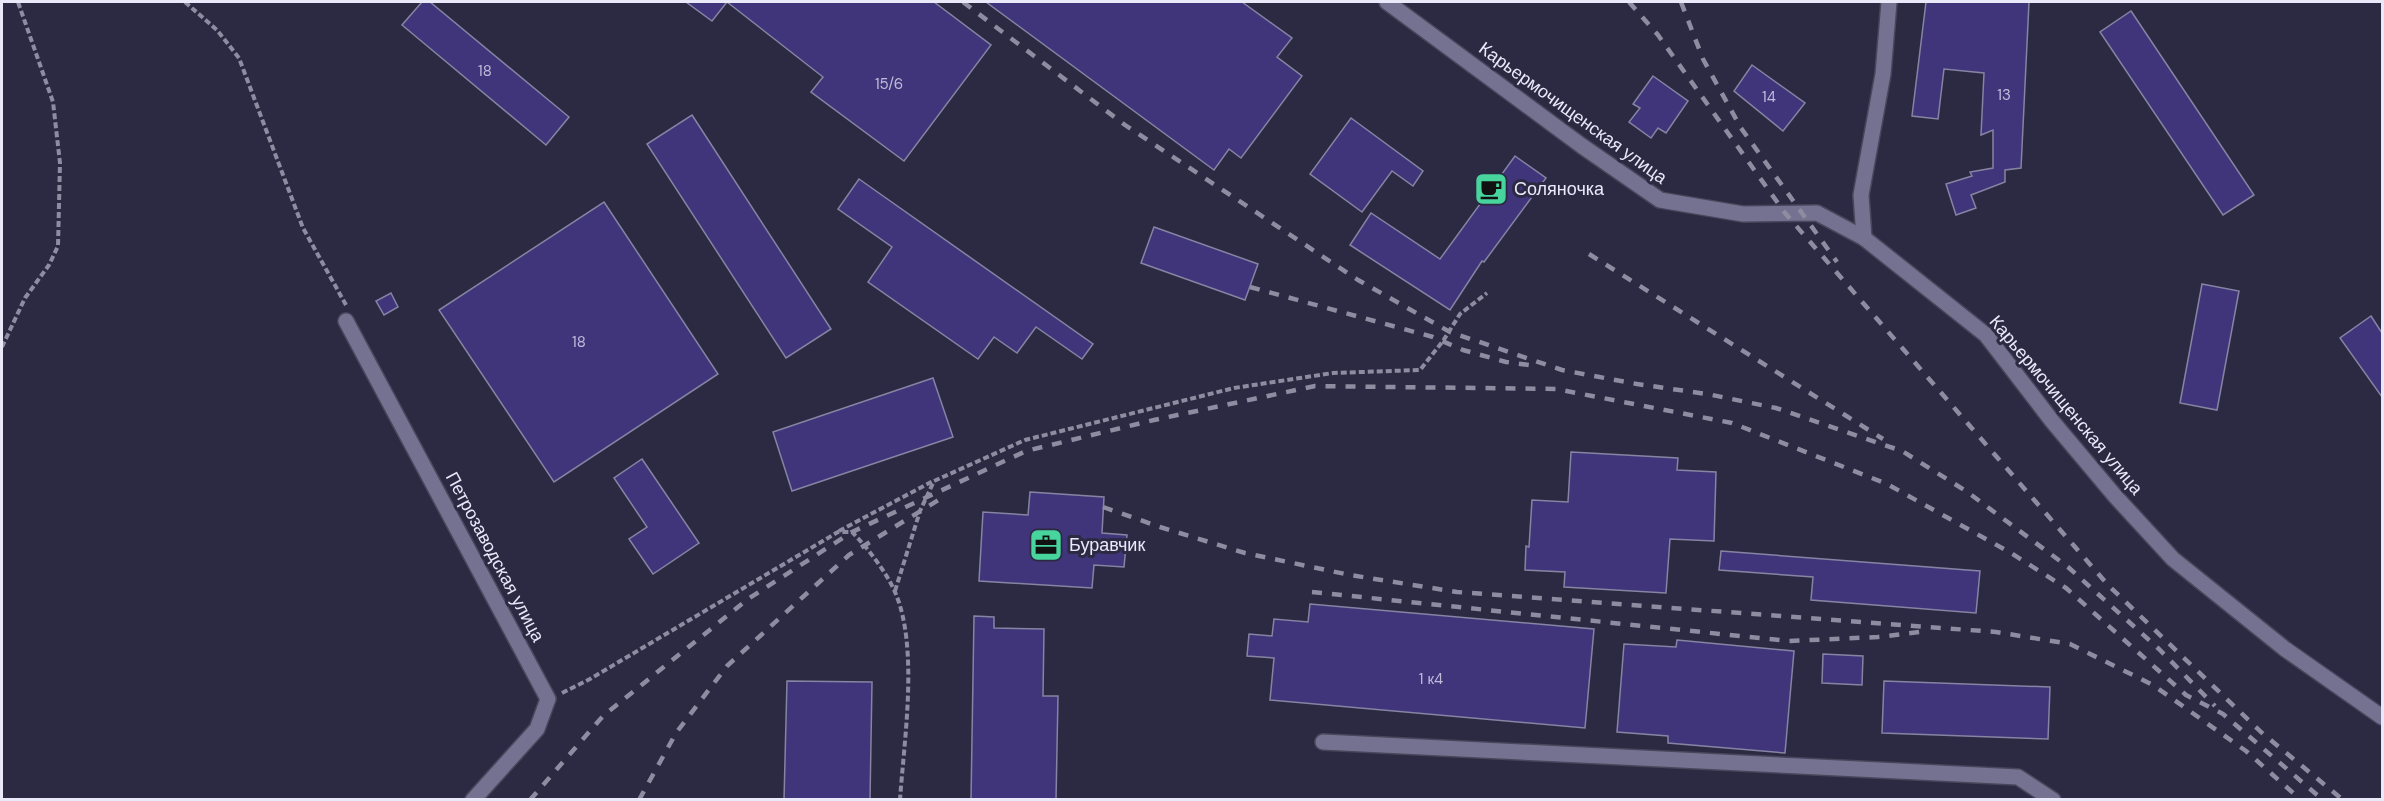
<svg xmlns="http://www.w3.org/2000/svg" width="2384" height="801" viewBox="0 0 2384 801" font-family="'DM Sans',sans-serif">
  <rect width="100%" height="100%" fill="#2c2a43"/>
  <g fill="#40357b" stroke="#8584a2" stroke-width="1.5">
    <polygon points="422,2 430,2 569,117 546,145 402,25"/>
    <polygon points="686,2 934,2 991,45 904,161 811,92 823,77 727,2 712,21"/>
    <polygon points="986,2 1242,2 1292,38 1277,57 1302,76 1241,158 1229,149 1214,170"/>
    <polygon points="1926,2 2029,2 2021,168 2005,170 2005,182 1971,195 1976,208 1956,215 1946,184 1972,176 1970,172 1993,168 1993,130 1981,135 1984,73 1944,69 1938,119 1912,116"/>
    <polygon points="2131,11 2254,195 2223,215 2100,32"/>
    <polygon points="1752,65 1805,103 1783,131 1734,91"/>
    <polygon points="1653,76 1688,101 1666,133 1658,128 1651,138 1629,122 1640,108 1633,104"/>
    <polygon points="692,115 831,329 786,358 647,144"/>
    <polygon points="1351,118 1423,171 1413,186 1392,171 1362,212 1310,174"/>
    <polygon points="1515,156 1546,178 1484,262 1482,261 1450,310 1350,245 1371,213 1440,259"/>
    <polygon points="859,179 1093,344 1082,359 1036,327 1017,353 994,337 978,359 868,282 892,247 838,209"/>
    <polygon points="604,202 718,374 554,482 439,310"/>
    <polygon points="1154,227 1258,264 1245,300 1141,263"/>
    <polygon points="2202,284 2239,291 2217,410 2180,403"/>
    <polygon points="391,293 398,307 384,315 376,301"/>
    <polygon points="2371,316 2382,333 2382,397 2340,338"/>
    <polygon points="933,378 953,437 792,491 773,432"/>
    <polygon points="1571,452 1678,458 1677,470 1716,472 1714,541 1670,539 1666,593 1564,587 1565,572 1525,570 1526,546 1529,547 1532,500 1568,502"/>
    <polygon points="642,459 699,543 653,574 629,539 647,527 614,478"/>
    <polygon points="1030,492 1104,497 1102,533 1127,535 1124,567 1094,565 1092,588 979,581 983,512 1028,515"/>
    <polygon points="1721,551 1980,571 1976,613 1811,600 1813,577 1719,570"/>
    <polygon points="1310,604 1594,629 1585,728 1270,700 1274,658 1247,656 1249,634 1272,636 1274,619 1308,622"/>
    <polygon points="974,616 994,617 994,628 1044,629 1043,696 1058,696 1056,800 971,800"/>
    <polygon points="1677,640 1794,651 1785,753 1668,743 1668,736 1617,732 1624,644 1676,647"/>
    <polygon points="1823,654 1863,656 1862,685 1822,683"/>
    <polygon points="787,681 872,682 870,800 784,800"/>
    <polygon points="1884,681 2050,687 2048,739 1882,733"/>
  </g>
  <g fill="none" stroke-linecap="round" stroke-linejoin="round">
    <defs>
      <g id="minor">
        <polyline points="1387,2 1582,146 1660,200 1743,214 1817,213 1864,238 1986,335 2052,421 2115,496 2173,559 2285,649 2382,717"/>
        <polyline points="1864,238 1861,195 1883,74 1889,2"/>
        <polyline points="346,321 548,699 537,729 473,800"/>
        <polyline points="1323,742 2018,777 2053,800"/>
      </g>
    </defs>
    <use href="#minor" stroke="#48465b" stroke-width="18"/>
    <g stroke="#8d8ca1" stroke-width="4" stroke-dasharray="6 3" stroke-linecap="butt">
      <polyline points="185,2 217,30 239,58 303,228 346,305"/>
      <polyline points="2,347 25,298 49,265 58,246 60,163 53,102 18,2"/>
      <polyline points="839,531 933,481"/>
      <polyline points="895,591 920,511 934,481 1025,440 1234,388 1333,373 1420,370 1443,341 1460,314 1487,293"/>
      <path d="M562,693L590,679L838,532H852C867,547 887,573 895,592C919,647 904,740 900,800"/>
    </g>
    <use href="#minor" stroke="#747290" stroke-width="15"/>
    <g stroke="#8d8ca1" stroke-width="4.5" stroke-dasharray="10 10" stroke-linecap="butt">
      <polyline points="963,2 1125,125 1358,280 1450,332 1562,370 1637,384 1707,394 1776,408 1902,451 1966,491 2068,567 2159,649 2215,706"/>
      <polyline points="1629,2 1658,35 1785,213 2108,585 2261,732 2343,800"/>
      <polyline points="1681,2 1703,59 1741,128 1837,262"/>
      <polyline points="1589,254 1883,439"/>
      <polyline points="1250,287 1433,337 1463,350 1506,362 1529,365"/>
      <polyline points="1103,507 1160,527 1245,553 1350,575 1457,592 1996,632 2070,644 2153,685 2246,751 2301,800"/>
      <polyline points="1312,592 1789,641 1878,637 1920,632"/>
      <polyline points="530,800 603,716 748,599 852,532 1026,451 1154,420 1315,386 1556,389 1732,423 1887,484 2011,553 2066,588 2186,695 2223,714 2323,800"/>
      <polyline points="639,800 676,733 727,666 849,555 940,499"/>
    </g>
  </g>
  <defs>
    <symbol id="cafe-square" viewBox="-11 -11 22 22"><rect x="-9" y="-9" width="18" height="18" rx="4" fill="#48d49d" stroke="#2c2a43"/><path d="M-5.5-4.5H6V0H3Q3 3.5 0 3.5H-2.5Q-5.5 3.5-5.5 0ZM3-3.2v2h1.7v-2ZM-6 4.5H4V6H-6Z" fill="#111"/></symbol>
    <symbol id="office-square" viewBox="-11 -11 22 22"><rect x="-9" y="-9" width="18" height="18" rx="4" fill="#48d49d" stroke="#2c2a43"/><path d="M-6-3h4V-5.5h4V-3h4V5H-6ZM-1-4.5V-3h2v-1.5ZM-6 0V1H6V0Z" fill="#111"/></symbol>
  </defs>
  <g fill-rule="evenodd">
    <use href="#cafe-square" x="1472" y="170" width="38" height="38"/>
    <use href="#office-square" x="1027" y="526" width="38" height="38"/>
  </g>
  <g text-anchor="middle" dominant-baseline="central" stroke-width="6" stroke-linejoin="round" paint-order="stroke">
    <g font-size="15" fill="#bfbcda">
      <text x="485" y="71">18</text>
      <text x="889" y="84">15/6</text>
      <text x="2004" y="95">13</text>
      <text x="1769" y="97">14</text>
      <text x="579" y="342">18</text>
      <text x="1431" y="679">1 к4</text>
    </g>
    <g font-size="18" fill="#e9e9fa" stroke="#2c2a43">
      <text transform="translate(1573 113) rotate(36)">Карьермочищенская улица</text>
      <text transform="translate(2066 405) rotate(50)">Карьермочищенская улица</text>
      <text transform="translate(495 557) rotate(62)">Петрозаводская улица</text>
    </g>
    <g font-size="18" fill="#e9e9fa" stroke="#2c2a43" text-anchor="start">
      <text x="1514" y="189">Соляночка</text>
      <text x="1069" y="545">Буравчик</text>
    </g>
  </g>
  <rect width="2384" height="801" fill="none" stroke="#e9e9fa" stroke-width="6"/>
</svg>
